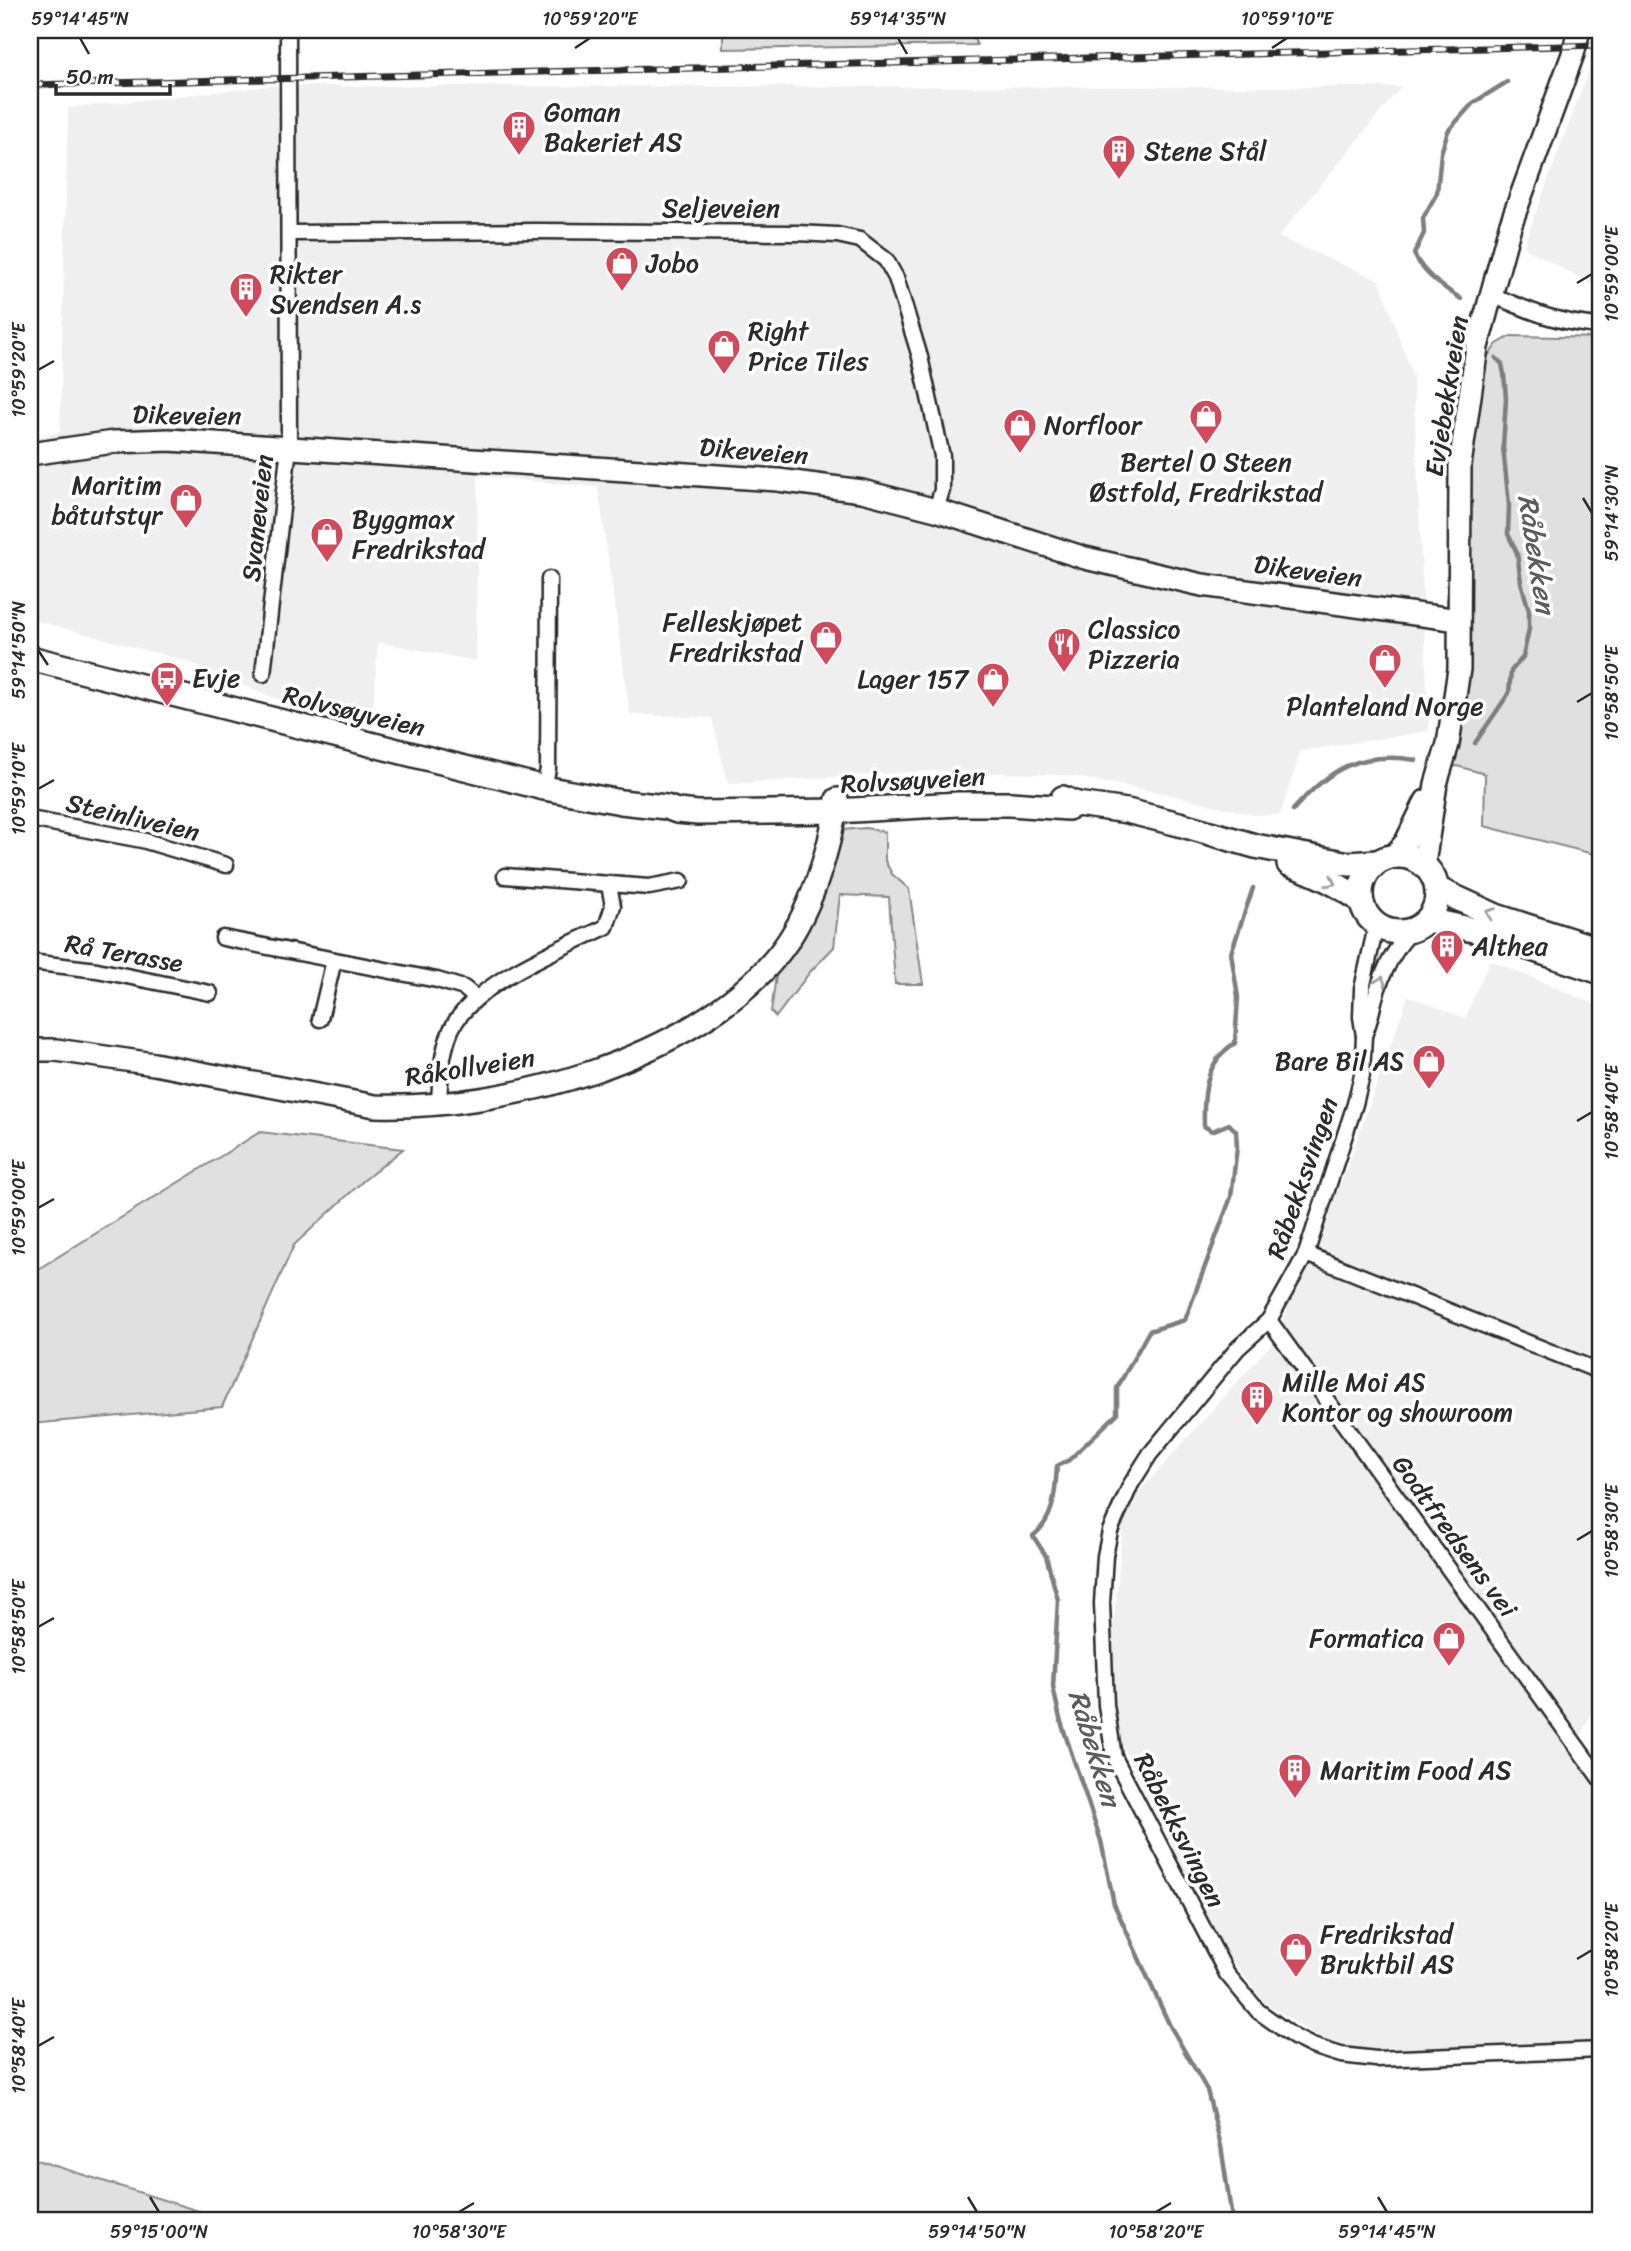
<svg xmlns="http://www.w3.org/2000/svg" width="1631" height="2251" viewBox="0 0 1631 2251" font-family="Sriracha,sans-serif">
  <rect width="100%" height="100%" fill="#fff"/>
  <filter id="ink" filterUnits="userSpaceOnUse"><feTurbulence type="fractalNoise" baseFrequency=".0143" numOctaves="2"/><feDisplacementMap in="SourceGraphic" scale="14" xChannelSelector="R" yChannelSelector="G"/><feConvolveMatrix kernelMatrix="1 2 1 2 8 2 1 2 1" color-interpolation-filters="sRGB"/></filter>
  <g filter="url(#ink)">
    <g fill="#efefef">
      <polygon points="1593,59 1601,59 1601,284 1591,284 1523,247"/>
      <polygon points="270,86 1401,87 1278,237 1379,280 1413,377 1429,731 1301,751 1280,815 1253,815 1169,794 1065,775 929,771 728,784 712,718 630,714 598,487 478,476 476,661 378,642 372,724 269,696 186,661 30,619 30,439 60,432 68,108"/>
      <polygon points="1490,960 1601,1007 1601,1689 1572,1758 1601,1798 1601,2042 1382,2054 1321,2039 1264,2002 1225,1951 1106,1713 1124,1509 1274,1341 1347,1168 1408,996 1465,1018"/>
    </g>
    <g fill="#e0e0e0" stroke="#868686" stroke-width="2">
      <polygon points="723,30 970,30 977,45 723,49"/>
      <polygon points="1511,336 1601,338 1601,856 1484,826 1485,774 1457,766 1449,768 1465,639 1471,567 1466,459 1482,364 1497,344"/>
      <polygon points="866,828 885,832 885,861 892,874 909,889 923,984 895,984 889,897 840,895 834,947 810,972 776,1017 771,1012 777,968 806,935 842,830"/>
      <polygon points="260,1132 403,1149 363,1181 294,1245 222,1407 30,1424 30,1274"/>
      <polygon points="30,2158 221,2218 223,2221 30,2221"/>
    </g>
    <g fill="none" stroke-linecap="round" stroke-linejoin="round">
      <g stroke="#7e7e7e" stroke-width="4.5">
        <path d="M1461,299C1442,286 1424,275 1414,254L1424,233L1423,218L1437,193L1441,153L1448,131L1473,103L1507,82"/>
        <polyline points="1475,743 1509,693 1511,671 1523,657 1529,629 1529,611 1521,582 1517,553 1508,534 1509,505 1503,447 1506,399 1504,374 1502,364 1496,358"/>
        <path d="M1293,810C1330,768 1359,751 1416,760"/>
        <path d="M1235,2221L1231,2212L1221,2146L1207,2090L1169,2024L1114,1904L1101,1841L1060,1719L1053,1687L1058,1600L1046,1556L1033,1536C1055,1518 1055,1493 1057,1466L1069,1460L1117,1414V1388L1149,1331L1185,1320L1231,1197L1237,1147L1236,1131L1229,1124L1212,1131L1204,1126C1203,1093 1205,1062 1235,1043L1238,997L1231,953L1253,888"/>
      </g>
      <defs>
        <g id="street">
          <polyline points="290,233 536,231 798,233 837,235 860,240 886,260 896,278 920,357 942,456 942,490 936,510"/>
          <path d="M1492,295C1532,312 1557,323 1601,326"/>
          <polyline points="263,674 289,447 288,30"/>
          <polyline points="544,788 548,769 549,579"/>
          <polyline points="30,819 142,840 226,865"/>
          <polyline points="505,876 649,887 681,881"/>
          <polyline points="1376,926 1362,989 1361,1017 1364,1036 1362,1075 1355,1104 1306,1254 1269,1320 1238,1348 1150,1454 1131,1484 1110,1531 1105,1556 1102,1603 1106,1705 1114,1757 1227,1974 1258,2011 1294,2037 1312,2046 1341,2055 1376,2059 1601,2050"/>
          <polyline points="223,938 437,980 464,988 476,998"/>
          <polyline points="30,962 97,970 210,993"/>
          <polyline points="320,1019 334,960"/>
          <path d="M1364,1035C1371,1021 1372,1006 1377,991C1384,969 1395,949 1410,932"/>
          <path d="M439,1104C440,1079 441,1054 451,1030C473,983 560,949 606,927L613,906L609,885"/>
          <polyline points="1306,1254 1601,1372"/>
          <polyline points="1269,1320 1601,1780"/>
        </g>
        <g id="secondary">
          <polyline points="30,454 114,442 169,440 778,480 862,491 936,510 1085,558 1202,585 1459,620"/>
          <polyline points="1394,856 1406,842 1426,801"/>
          <polyline points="1424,864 1436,784 1448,744 1459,669 1460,465 1477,347 1510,226 1573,54 1579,30"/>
          <path d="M30,1050H56L154,1064L375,1106C505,1110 692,1060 777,956C810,916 830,850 837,799"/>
        </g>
        <g id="primary">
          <polyline points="30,658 544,788 621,802 666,807 677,811 698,813 836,811 958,804 1010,804 1068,808 1077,804"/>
          <polyline points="1063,798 1077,804 1127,811 1179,824 1255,846 1349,864 1377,862"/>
          <circle cx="1399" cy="894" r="38"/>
          <path d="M1289,864C1315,873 1339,884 1361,901"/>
          <polyline points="1437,889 1496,916 1601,950"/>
          <polyline points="1428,920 1478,931 1601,972"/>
        </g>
      </defs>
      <use href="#street" stroke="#2b2b2b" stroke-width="19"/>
      <use href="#secondary" stroke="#2b2b2b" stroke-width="26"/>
      <use href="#primary" stroke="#2b2b2b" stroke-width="28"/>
      <use href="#street" stroke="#fff" stroke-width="14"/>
      <use href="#secondary" stroke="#fff" stroke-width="21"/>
      <use href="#primary" stroke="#fff" stroke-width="23"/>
      <defs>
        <polyline id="rail" points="30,85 1601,45"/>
      </defs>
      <use href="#rail" stroke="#2b2b2b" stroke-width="7"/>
      <use href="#rail" stroke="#fff" stroke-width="4.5" stroke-dasharray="13" stroke-linecap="butt"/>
    </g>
    <defs><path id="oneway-chevron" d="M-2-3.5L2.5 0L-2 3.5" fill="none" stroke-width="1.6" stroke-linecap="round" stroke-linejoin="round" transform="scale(1.75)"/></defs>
    <g stroke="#a0a0a0">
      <use href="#oneway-chevron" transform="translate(1331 882) rotate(28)"/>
      <use href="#oneway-chevron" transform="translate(1490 913) rotate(-158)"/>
      <use href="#oneway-chevron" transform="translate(1381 981) rotate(-69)"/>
    </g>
  </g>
  <path fill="none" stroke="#2b2b2b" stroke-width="2.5" d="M80,38L89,54M898,38L907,54M575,48L590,38M1272,48L1287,38M1577,283L1592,274M38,370L54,361M1583,498L1592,513M38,650L48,665M1577,702L1592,693M38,789L54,780M1577,1121L1592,1112M38,1208L54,1199M1577,1540L1592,1531M38,1627L54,1618M1577,1959L1592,1950M38,2046L54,2037M150,2197L159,2212M968,2197L977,2212M1378,2197L1387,2212M459,2212L474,2203M1156,2212L1171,2203"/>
  <defs>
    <symbol id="building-pin" viewBox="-11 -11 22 30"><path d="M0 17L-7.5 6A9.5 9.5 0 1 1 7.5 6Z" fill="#d1495b" stroke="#fff"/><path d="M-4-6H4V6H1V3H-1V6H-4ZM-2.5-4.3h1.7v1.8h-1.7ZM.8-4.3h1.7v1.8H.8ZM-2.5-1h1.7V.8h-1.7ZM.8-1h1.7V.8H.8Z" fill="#fff"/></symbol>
    <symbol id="shop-pin" viewBox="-11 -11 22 30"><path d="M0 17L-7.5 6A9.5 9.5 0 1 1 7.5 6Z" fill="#d1495b" stroke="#fff"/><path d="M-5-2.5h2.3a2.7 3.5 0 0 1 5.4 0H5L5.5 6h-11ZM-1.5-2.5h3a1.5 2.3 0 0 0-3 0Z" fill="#fff"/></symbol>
    <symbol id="restaurant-pin" viewBox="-11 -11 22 30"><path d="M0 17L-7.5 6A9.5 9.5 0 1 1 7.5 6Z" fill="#d1495b" stroke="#fff"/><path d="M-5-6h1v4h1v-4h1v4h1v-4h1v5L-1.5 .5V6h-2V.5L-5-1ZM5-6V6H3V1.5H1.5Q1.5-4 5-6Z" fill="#fff"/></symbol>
    <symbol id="bus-pin" viewBox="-11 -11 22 30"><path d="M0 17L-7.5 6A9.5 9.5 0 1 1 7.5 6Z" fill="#d1495b" stroke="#fff"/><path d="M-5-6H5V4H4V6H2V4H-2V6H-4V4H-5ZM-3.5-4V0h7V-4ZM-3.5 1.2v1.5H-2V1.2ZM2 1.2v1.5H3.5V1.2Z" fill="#fff"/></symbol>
  </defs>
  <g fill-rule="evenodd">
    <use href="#building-pin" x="500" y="108" width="38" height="52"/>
    <use href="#building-pin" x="1100" y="132" width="38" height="52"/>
    <use href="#shop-pin" x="603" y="244" width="38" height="52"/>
    <use href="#building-pin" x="227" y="270" width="38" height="52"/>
    <use href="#shop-pin" x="705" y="327" width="38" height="52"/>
    <use href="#shop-pin" x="1187" y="397" width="38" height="52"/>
    <use href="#shop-pin" x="1001" y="406" width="38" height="52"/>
    <use href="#shop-pin" x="167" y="481" width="38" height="52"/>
    <use href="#shop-pin" x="308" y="515" width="38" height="52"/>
    <use href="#shop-pin" x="807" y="618" width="38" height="52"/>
    <use href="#restaurant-pin" x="1045" y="625" width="38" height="52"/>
    <use href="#shop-pin" x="1366" y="641" width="38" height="52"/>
    <use href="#bus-pin" x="148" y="659" width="38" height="52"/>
    <use href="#shop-pin" x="974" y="660" width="38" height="52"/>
    <use href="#building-pin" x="1428" y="927" width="38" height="52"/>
    <use href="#shop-pin" x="1410" y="1042" width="38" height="52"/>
    <use href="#building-pin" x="1238" y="1378" width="38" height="52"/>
    <use href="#shop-pin" x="1430" y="1619" width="38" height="52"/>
    <use href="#building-pin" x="1276" y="1751" width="38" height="52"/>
    <use href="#shop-pin" x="1277" y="1930" width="38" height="52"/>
  </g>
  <g text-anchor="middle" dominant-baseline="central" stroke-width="7" stroke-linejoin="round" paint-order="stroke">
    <g font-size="26" fill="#2b2b2b" stroke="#fff" text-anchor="start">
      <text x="544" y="112">Goman<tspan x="544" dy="30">Bakeriet AS</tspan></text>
      <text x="1144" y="151">Stene Stål</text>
      <text x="646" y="263">Jobo</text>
      <text x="270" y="274">Rikter<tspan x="270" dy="30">Svendsen A.s</tspan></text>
      <text x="748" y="331">Right<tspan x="748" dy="30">Price Tiles</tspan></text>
      <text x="1044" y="425">Norfloor</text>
      <text x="1206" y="462" text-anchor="middle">Bertel O Steen<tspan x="1206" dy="30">Østfold, Fredrikstad</tspan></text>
      <text x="162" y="485" text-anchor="end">Maritim<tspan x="162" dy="30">båtutstyr</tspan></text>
      <text x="352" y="519">Byggmax<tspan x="352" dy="30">Fredrikstad</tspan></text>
      <text x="802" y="622" text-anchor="end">Felleskjøpet<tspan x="802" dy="30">Fredrikstad</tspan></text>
      <text x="1088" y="629">Classico<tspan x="1088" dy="30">Pizzeria</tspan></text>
      <text x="192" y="678">Evje</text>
      <text x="968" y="679" text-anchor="end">Lager 157</text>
      <text x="1385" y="706" text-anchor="middle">Planteland Norge</text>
      <text x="1472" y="946">Althea</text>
      <text x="1404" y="1061" text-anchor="end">Bare Bil AS</text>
      <text x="1282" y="1382">Mille Moi AS<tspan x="1282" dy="30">Kontor og showroom</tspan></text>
      <text x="1424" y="1638" text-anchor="end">Formatica</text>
      <text x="1320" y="1770">Maritim Food AS</text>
      <text x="1320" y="1934">Fredrikstad<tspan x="1320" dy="30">Bruktbil AS</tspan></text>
    </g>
    <g font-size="26" fill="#2b2b2b" stroke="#fff">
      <text x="721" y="208">Seljeveien</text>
      <text transform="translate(1446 396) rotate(-81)">Evjebekkveien</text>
      <text transform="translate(187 415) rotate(1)">Dikeveien</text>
      <text transform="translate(754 451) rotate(5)">Dikeveien</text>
      <text transform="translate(257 518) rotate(-84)">Svaneveien</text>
      <text transform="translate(1308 571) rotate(8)">Dikeveien</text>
      <text transform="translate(354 711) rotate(14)">Rolvsøyveien</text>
      <text transform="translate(913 780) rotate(-3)">Rolvsøyveien</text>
      <text transform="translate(133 817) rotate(13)">Steinliveien</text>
      <text transform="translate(124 953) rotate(10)">Rå Terasse</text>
      <text transform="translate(470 1067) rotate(-9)">Råkollveien</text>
      <text transform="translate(1302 1178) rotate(-71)">Råbekksvingen</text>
      <text transform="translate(1455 1536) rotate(54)">Godtfredsens vei</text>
      <text transform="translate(1180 1830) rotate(63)">Råbekksvingen</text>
    </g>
    <g font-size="28" font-style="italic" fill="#5c5c5c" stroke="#fff">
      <text transform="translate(1537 554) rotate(81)">Råbekken</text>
      <text transform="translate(1095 1748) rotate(73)">Råbekken</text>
    </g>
  </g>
  <rect width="1631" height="2251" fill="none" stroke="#fff" stroke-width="77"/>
  <path d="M56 84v10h114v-10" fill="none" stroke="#2b2b2b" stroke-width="3.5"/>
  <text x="66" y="84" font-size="21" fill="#2b2b2b" stroke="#ffffff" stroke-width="5" paint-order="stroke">50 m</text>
  <rect x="38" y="38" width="1554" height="2174" fill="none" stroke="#2b2b2b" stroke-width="2.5"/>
  <g font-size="18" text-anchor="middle" fill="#2b2b2b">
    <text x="80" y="25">59°14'45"N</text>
    <text x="590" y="25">10°59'20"E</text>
    <text x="898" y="25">59°14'35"N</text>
    <text x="1287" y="25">10°59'10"E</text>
    <text transform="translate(1612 274) rotate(-90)" y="6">10°59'00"E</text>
    <text transform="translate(19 370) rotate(-90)" y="6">10°59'20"E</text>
    <text transform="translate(1612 513) rotate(-90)" y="6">59°14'30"N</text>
    <text transform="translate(19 650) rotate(-90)" y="6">59°14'50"N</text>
    <text transform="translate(1612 693) rotate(-90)" y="6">10°58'50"E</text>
    <text transform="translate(19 789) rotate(-90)" y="6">10°59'10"E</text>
    <text transform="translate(1612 1112) rotate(-90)" y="6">10°58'40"E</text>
    <text transform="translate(19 1208) rotate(-90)" y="6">10°59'00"E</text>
    <text transform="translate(1612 1531) rotate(-90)" y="6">10°58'30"E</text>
    <text transform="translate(19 1627) rotate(-90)" y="6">10°58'50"E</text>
    <text transform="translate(1612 1950) rotate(-90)" y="6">10°58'20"E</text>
    <text transform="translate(19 2046) rotate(-90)" y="6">10°58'40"E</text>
    <text x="159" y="2238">59°15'00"N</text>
    <text x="459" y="2238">10°58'30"E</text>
    <text x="977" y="2238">59°14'50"N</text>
    <text x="1156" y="2238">10°58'20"E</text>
    <text x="1387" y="2238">59°14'45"N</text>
  </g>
</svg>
